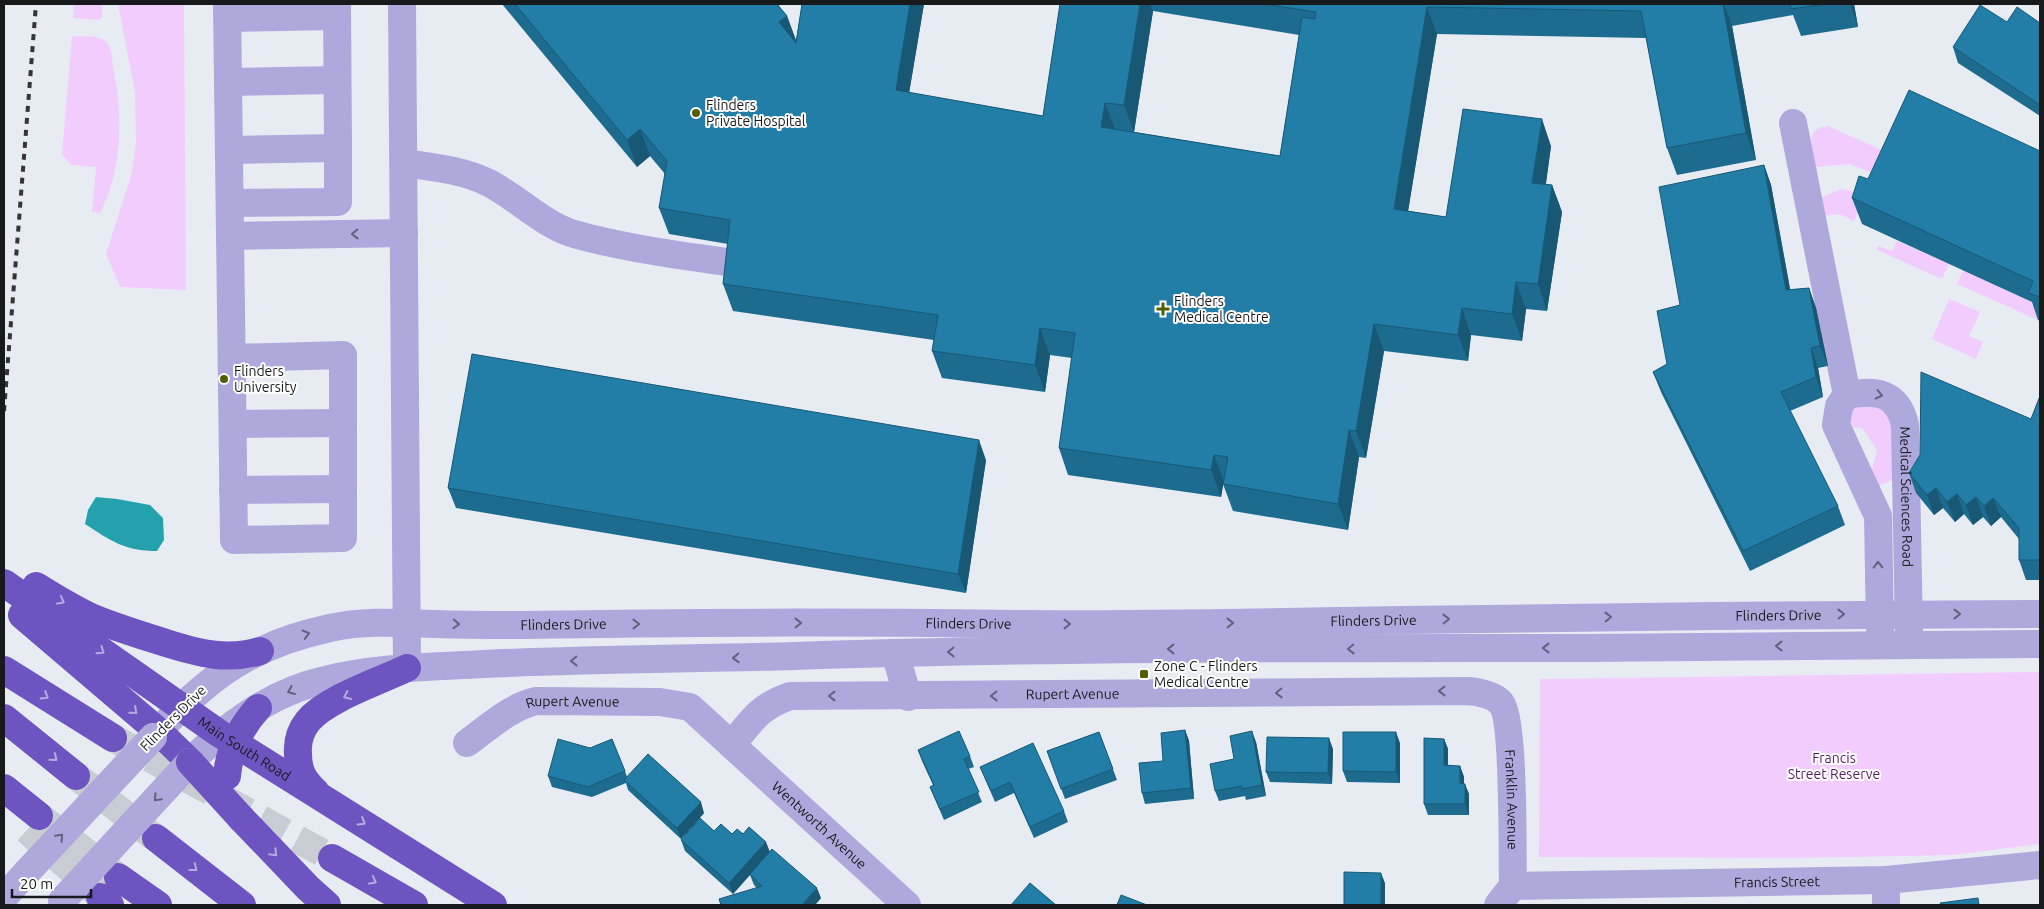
<svg xmlns="http://www.w3.org/2000/svg" width="2044" height="909" viewBox="0 0 2044 909" font-family="Ubuntu,sans-serif">
  <rect width="100%" height="100%" fill="#e7ecf3"/>
  <g fill="#f3ccfe">
    <polygon points="74,4 102,4 102,17 99,20 73,18"/>
    <polygon points="118,4 184,4 186,290 120,287 106,254 131,176 136,144 135,93"/>
    <path d="M72,36C81,37 98,34 105,41C112,47 112,59 113,66C123,113 123,170 100,213L92,212L96,167L71,165L62,154Z"/>
    <path d="M1828,126L1899,158L1889,180L1850,164L1816,167C1813,162 1813,157 1812,151C1810,137 1811,128 1828,126Z"/>
    <polygon points="1842,189 1865,195 1854,221 1840,214 1825,216 1822,199 1826,195"/>
    <polygon points="1897,241 1949,264 1942,279 1877,250 1878,246 1892,251"/>
    <polygon points="1963,270 2040,306 2038,320 1957,284"/>
    <polygon points="1949,299 1980,312 1969,336 1983,342 1976,359 1932,339"/>
    <path d="M1854,402L1884,407L1892,424L1893,471L1892,480C1885,484 1881,486 1873,484L1871,473L1877,450L1862,428L1841,427Z"/>
    <polygon points="2040,672 2040,844 1953,855 1796,858 1539,857 1540,679"/>
  </g>
  <path fill="#23a2ae" d="M96,497L117,499L150,505L163,518L164,540L157,551C125,551 111,541 85,524L88,510Z"/>
  <g fill="none" stroke-linecap="round" stroke-linejoin="round">
    <g stroke="#c8ccd3" stroke-width="28" stroke-dasharray="28 14" stroke-linecap="butt">
      <polyline points="113,738 332,858"/>
      <polyline points="76,776 154,837"/>
      <polyline points="39,816 117,876"/>
      <polyline points="27,830 99,895"/>
    </g>
    <g stroke="#afa8dc" stroke-width="28">
      <polyline points="227,4 234,540 343,538 343,355 232,358"/>
      <polyline points="402,4 407,668"/>
      <polyline points="228,18 337,16"/>
      <polyline points="229,82 337,80"/>
      <polyline points="1793,123 1847,395"/>
      <polyline points="230,150 338,148 337,4"/>
      <path d="M404,163C432,167 463,170 489,183C518,198 542,224 574,234C634,251 700,257 762,268"/>
      <polyline points="231,203 338,202 338,148"/>
      <polyline points="231,236 404,233"/>
      <polyline points="233,424 343,423"/>
      <polyline points="233,490 343,489"/>
      <path id="s1" d="M1880,631L1878,516L1836,425L1839,406L1847,395C1877,389 1898,393 1905,425L1909,632"/>
      <polyline points="895,653 908,697"/>
      <path id="s2" d="M153,737C207,677 251,645 330,628C365,620 401,623 436,624C465,625 494,625 523,625C688,622 852,622 1016,624C1145,625 1274,622 1403,620C1615,617 1828,614 2040,614"/>
      <path id="s3" d="M467,743C489,727 510,707 536,701L660,702L690,707L907,905"/>
      <path id="s4" d="M732,745C752,720 759,707 790,696L1468,691C1478,692 1492,694 1500,702C1515,717 1512,857 1513,886L1498,905"/>
      <path d="M190,762C228,724 272,692 325,680C377,667 431,667 484,664C588,659 692,659 795,656C1059,647 1324,648 1588,648C1738,648 1889,644 2040,644"/>
      <polyline points="1886,880 1886,905"/>
      <path id="s5" d="M1513,886L1886,880L2040,865"/>
      <polyline points="4,897 27,872"/>
    </g>
    <g stroke="#6e54c1" stroke-width="28">
      <path id="s6" d="M4,583L220,734L493,905"/>
      <path d="M36,586C54,597 73,609 93,618C117,628 141,635 166,643C198,653 227,661 260,651"/>
      <polyline points="22,615 158,731 190,762"/>
      <polyline points="4,670 113,738"/>
      <polyline points="4,718 76,776"/>
      <path d="M227,776C229,749 240,728 258,708"/>
      <polyline points="4,788 39,816"/>
      <path d="M315,791C303,780 298,770 298,754C297,742 300,731 308,721C326,699 380,681 407,668"/>
      <polyline points="241,818 308,888 327,905"/>
      <polyline points="156,838 242,905"/>
      <polyline points="332,858 414,905"/>
      <polyline points="118,877 158,905"/>
      <polyline points="100,897 110,905"/>
    </g>
    <polyline stroke="#333538" stroke-width="4" stroke-dasharray="6 6" stroke-linecap="butt" points="4,411 36,4"/>
    <g stroke="#afa8dc" stroke-width="28">
      <polyline points="27,872 153,737"/>
      <polyline points="62,901 190,762"/>
    </g>
    <polyline stroke="#6e54c1" stroke-width="28" points="190,762 241,818"/>
  </g>
  <g fill="#1d6c90" fill-rule="evenodd">
    <path d="M502,4H777L787,16L796,41L802,4H924L909,93L1043,116L1060,4H1854L1858,27L1801,36L1793,15L1732,26L1756,160L1677,175L1667,148L1646,38L1437,34L1408,211L1446,217L1551,146L1546,184L1552,185L1562,212L1547,311L1526,309L1522,341L1471,335L1468,361L1384,351L1366,458L1359,457L1348,530L1233,511L1223,484L1221,497L1068,475L1059,448L1072,358L1050,355L1045,392L942,378L932,351L934,340L733,311L723,284L728,244L669,234L659,208L665,174L650,156L637,167ZM1153,11L1299,35L1280,156L1134,132Z"/>
    <polygon points="2007,22 2040,23 2040,116 1958,63 1953,47"/>
    <polygon points="2040,151 2040,321 2038,320 2032,302 1862,224 1852,198 1868,179"/>
    <polygon points="1764,165 1771,185 1790,290 1809,288 1816,308 1828,366 1818,368 1823,397 1790,411 1838,506 1845,525 1750,571 1661,392 1653,372 1667,364 1680,305"/>
    <polygon points="2040,396 2040,580 2026,580 2019,560 2019,539 2001,517 1991,526 1983,517 1973,525 1964,514 1955,522 1943,508 1934,515 1916,493 1909,473 2031,419"/>
    <polygon points="986,460 966,593 456,508 448,488"/>
    <polygon points="1185,730 1189,741 1194,799 1145,804 1142,793"/>
    <polygon points="1099,732 1117,780 1065,799 1047,751"/>
    <polygon points="1444,739 1448,749 1448,766 1460,766 1464,777 1464,784 1469,794 1469,815 1428,815 1424,804"/>
    <polygon points="1256,742 1266,796 1246,800 1245,796 1219,801 1215,791 1234,759"/>
    <polygon points="1400,743 1400,783 1347,782 1343,771"/>
    <polygon points="1333,749 1332,784 1270,782 1266,772"/>
    <polygon points="918,750 970,756 974,767 968,769 982,802 944,820 934,797 930,787 933,785 922,761"/>
    <polygon points="980,767 1064,811 1068,822 1034,838 1014,793 995,802"/>
    <polygon points="625,771 627,777 704,813 681,839 628,790 626,783 592,797 552,787 548,776"/>
    <polygon points="714,831 732,834 743,834 770,852 821,898 815,905 721,905 757,888 754,885 750,875 733,894 685,851 681,840"/>
  </g>
  <g fill="#185875">
    <polygon points="910,4 924,4 905,117 896,90"/>
    <polygon points="1140,4 1150,4 1153,11 1134,132 1124,105"/>
    <polygon points="1723,4 1724,4 1732,26 1756,160 1746,133"/>
    <polygon points="1850,4 1854,4 1858,27"/>
    <polygon points="1427,7 1437,34 1404,236 1394,209"/>
    <polygon points="787,16 797,43 788,49 779,22"/>
    <polygon points="1105,103 1115,129 1101,127"/>
    <polygon points="1542,119 1551,146 1542,209 1532,183"/>
    <polygon points="640,129 650,156 637,167 627,140"/>
    <polygon points="1764,165 1771,185 1794,310 1786,290"/>
    <polygon points="1552,185 1562,212 1547,311 1538,284"/>
    <polygon points="1516,282 1526,309 1522,341 1512,314"/>
    <polygon points="1809,288 1816,308 1828,366 1820,346"/>
    <polygon points="1462,308 1471,335 1468,361 1458,335"/>
    <polygon points="1374,324 1384,351 1366,458 1356,431"/>
    <polygon points="1040,328 1050,355 1045,392 1035,365"/>
    <polygon points="1811,348 1818,368 1823,397 1816,377"/>
    <polygon points="1349,430 1359,457 1348,530 1338,504"/>
    <polygon points="979,440 986,460 966,593 958,574"/>
    <polygon points="1214,455 1224,481 1221,497 1211,470"/>
    <polygon points="1936,488 1943,508 1934,515 1927,495"/>
    <polygon points="1957,494 1964,514 1955,522 1947,502"/>
    <polygon points="1976,497 1983,517 1973,525 1966,505"/>
    <polygon points="1993,498 2001,517 1991,526 1984,506"/>
    <polygon points="1185,730 1189,741 1194,799 1191,788"/>
    <polygon points="1252,731 1256,742 1266,796 1262,785"/>
    <polygon points="1396,732 1400,743 1400,783 1396,772"/>
    <polygon points="1329,738 1333,749 1332,784 1328,773"/>
    <polygon points="1444,739 1448,749 1448,776 1444,765"/>
    <polygon points="1460,766 1464,777 1463,794 1460,783"/>
    <polygon points="1465,784 1469,794 1469,815 1465,804"/>
    <polygon points="701,802 704,813 681,839 677,828"/>
    <polygon points="766,842 770,852 733,894 729,883"/>
    <polygon points="1381,873 1385,883 1385,905 1381,905"/>
    <polygon points="817,888 821,898 815,905 802,905"/>
  </g>
  <g fill="#227ea7" stroke="#185875">
    <polygon points="515,4 777,4 787,16 779,22 796,43 802,4 910,4 896,90 1043,116 1060,4 1140,4 1124,105 1105,103 1101,127 1280,156 1302,17 1315,19 1316,12 1264,4 1723,4 1746,133 1667,148 1641,11 1427,7 1394,209 1446,217 1463,109 1542,119 1532,183 1552,185 1538,284 1516,282 1512,314 1462,308 1458,335 1374,324 1356,431 1349,430 1338,504 1223,484 1228,457 1214,455 1211,470 1059,448 1075,333 1040,328 1035,365 932,351 938,315 723,284 730,220 659,208 667,161 640,129 627,140"/>
    <polygon points="1790,4 1826,4 1791,9"/>
    <polygon points="1980,5 2007,22 2017,7 2040,23 2040,105 1953,47"/>
    <polygon points="1909,90 2040,151 2040,297 2028,293 2033,281 1852,198 1859,176 1868,179"/>
    <polygon points="1764,165 1786,290 1809,288 1820,346 1811,348 1816,377 1781,392 1838,506 1743,551 1653,372 1667,364 1657,311 1680,305 1659,187"/>
    <polygon points="472,354 979,440 958,574 448,488"/>
    <polygon points="1921,372 2031,419 2040,396 2040,560 2019,560 2019,528 1993,498 1984,506 1976,497 1966,505 1957,494 1947,502 1936,488 1927,495 1909,473 1920,455"/>
    <polygon points="1185,730 1191,788 1142,793 1139,763 1163,761 1161,733"/>
    <polygon points="959,731 970,756 964,759 979,792 940,809 930,787 934,785 918,750"/>
    <polygon points="1252,731 1262,785 1242,789 1242,786 1215,791 1210,764 1234,759 1230,736"/>
    <polygon points="1099,732 1113,769 1061,789 1047,751"/>
    <polygon points="1343,732 1396,732 1396,772 1343,771"/>
    <polygon points="1267,737 1329,738 1328,773 1266,772"/>
    <polygon points="1424,738 1444,739 1444,765 1460,766 1460,783 1465,784 1465,804 1424,804"/>
    <polygon points="558,739 590,748 612,739 625,771 588,787 548,776"/>
    <polygon points="1033,743 1064,811 1030,827 1010,782 991,791 980,767"/>
    <polygon points="648,754 701,802 677,828 624,780"/>
    <polygon points="700,818 714,831 721,824 732,834 737,829 743,834 749,827 766,842 729,883 681,840"/>
    <polygon points="772,849 817,888 802,905 721,905 719,899 762,886 750,874"/>
    <polygon points="1344,872 1381,873 1381,905 1344,905"/>
    <polygon points="1030,883 1056,905 1011,905"/>
    <polygon points="1121,895 1147,905 1117,905"/>
    <polygon points="1978,898 1979,905 1941,905 1940,903"/>
  </g>
  <defs><path id="oneway-chevron" d="M-2-3.5L2.5 0L-2 3.5" fill="none" stroke-width="1.6" stroke-linecap="round" stroke-linejoin="round" transform="scale(1.25)"/></defs>
  <g stroke="#63607c">
    <use href="#oneway-chevron" transform="translate(355 234) rotate(179)"/>
    <use href="#oneway-chevron" transform="translate(1879 395) rotate(13)"/>
    <use href="#oneway-chevron" transform="translate(1878 565) rotate(-91)"/>
    <use href="#oneway-chevron" transform="translate(1841 614) rotate(-1)"/>
    <use href="#oneway-chevron" transform="translate(1957 614)"/>
    <use href="#oneway-chevron" transform="translate(1608 617) rotate(-1)"/>
    <use href="#oneway-chevron" transform="translate(1446 619) rotate(-1)"/>
    <use href="#oneway-chevron" transform="translate(798 623)"/>
    <use href="#oneway-chevron" transform="translate(1230 623)"/>
    <use href="#oneway-chevron" transform="translate(456 624) rotate(2)"/>
    <use href="#oneway-chevron" transform="translate(636 624)"/>
    <use href="#oneway-chevron" transform="translate(1067 624)"/>
    <use href="#oneway-chevron" transform="translate(306 634) rotate(-16)"/>
    <use href="#oneway-chevron" transform="translate(1779 646) rotate(179)"/>
    <use href="#oneway-chevron" transform="translate(1546 648) rotate(-180)"/>
    <use href="#oneway-chevron" transform="translate(1171 649) rotate(180)"/>
    <use href="#oneway-chevron" transform="translate(1351 649) rotate(179)"/>
    <use href="#oneway-chevron" transform="translate(951 652) rotate(179)"/>
    <use href="#oneway-chevron" transform="translate(736 658) rotate(178)"/>
    <use href="#oneway-chevron" transform="translate(574 661) rotate(179)"/>
    <use href="#oneway-chevron" transform="translate(291 691) rotate(157)"/>
    <use href="#oneway-chevron" transform="translate(1442 691) rotate(179)"/>
    <use href="#oneway-chevron" transform="translate(1279 693) rotate(179)"/>
    <use href="#oneway-chevron" transform="translate(832 696) rotate(-180)"/>
    <use href="#oneway-chevron" transform="translate(994 696) rotate(179)"/>
    <use href="#oneway-chevron" transform="translate(157 798) rotate(133)"/>
    <use href="#oneway-chevron" transform="translate(60 837) rotate(-47)"/>
  </g>
  <g stroke="#b6aae0">
    <use href="#oneway-chevron" transform="translate(61 601) rotate(29)"/>
    <use href="#oneway-chevron" transform="translate(101 651) rotate(35)"/>
    <use href="#oneway-chevron" transform="translate(45 696) rotate(32)"/>
    <use href="#oneway-chevron" transform="translate(347 696) rotate(155)"/>
    <use href="#oneway-chevron" transform="translate(134 711) rotate(41)"/>
    <use href="#oneway-chevron" transform="translate(54 758) rotate(39)"/>
    <use href="#oneway-chevron" transform="translate(362 822) rotate(32)"/>
    <use href="#oneway-chevron" transform="translate(274 853) rotate(46)"/>
    <use href="#oneway-chevron" transform="translate(194 868) rotate(38)"/>
    <use href="#oneway-chevron" transform="translate(373 881) rotate(29)"/>
  </g>
  <g fill="#505e00" stroke="#fff" stroke-width="2">
    <circle cx="696" cy="113" r="5"/>
    <path d="M1160.5 301.5h5v5h5v5h-5v5h-5v-5h-5v-5h5z"/>
    <circle cx="224" cy="379" r="5"/>
    <rect x="1139" y="669" width="10" height="10" rx="2.5"/>
  </g>
  <g text-anchor="middle" dominant-baseline="central" stroke-width="4" stroke-linejoin="round" paint-order="stroke">
    <g font-size="14" fill="#17191b" stroke="#fff" text-anchor="start">
      <text x="706" y="105">Flinders<tspan x="706" dy="16">Private Hospital</tspan></text>
      <text x="1174" y="301">Flinders<tspan x="1174" dy="16">Medical Centre</tspan></text>
      <text x="234" y="371">Flinders<tspan x="234" dy="16">University</tspan></text>
      <text x="1154" y="666">Zone C - Flinders<tspan x="1154" dy="16">Medical Centre</tspan></text>
    </g>
    <g font-size="14" fill="#17191b" stroke="#fff">
      <text stroke="none"><textPath href="#s1" startOffset="395">Medical Sciences Road</textPath></text>
      <text stroke="none"><textPath href="#s2" startOffset="1661">Flinders Drive</textPath></text>
      <text stroke="none"><textPath href="#s2" startOffset="1256">Flinders Drive</textPath></text>
      <text stroke="none"><textPath href="#s2" startOffset="851">Flinders Drive</textPath></text>
      <text stroke="none"><textPath href="#s2" startOffset="446">Flinders Drive</textPath></text>
      <text stroke="none"><textPath href="#s4" startOffset="360">Rupert Avenue</textPath></text>
      <text stroke="none"><textPath href="#s3" startOffset="118">Rupert Avenue</textPath></text>
      <text transform="translate(173 718) rotate(-45)">Flinders Drive</text>
      <text stroke="none"><textPath href="#s6" startOffset="292">Main South Road</textPath></text>
      <text stroke="none"><textPath href="#s4" startOffset="889">Franklin Avenue</textPath></text>
      <text stroke="none"><textPath href="#s3" startOffset="411">Wentworth Avenue</textPath></text>
      <text stroke="none"><textPath href="#s5" startOffset="264">Francis Street</textPath></text>
    </g>
    <g font-size="14" fill="#571a65" stroke="#fff">
      <text x="1834" y="758">Francis<tspan x="1834" dy="16">Street Reserve</tspan></text>
    </g>
  </g>
  <rect width="2044" height="909" fill="none" stroke="#17191b" stroke-width="10"/>
  <path d="M12 889v8h79v-8" fill="none" stroke="#17191b" stroke-width="2.5"/>
  <text x="20" y="889" font-size="15" fill="#17191b" stroke="#ffffff" stroke-width="4" paint-order="stroke">20 m</text>
</svg>
